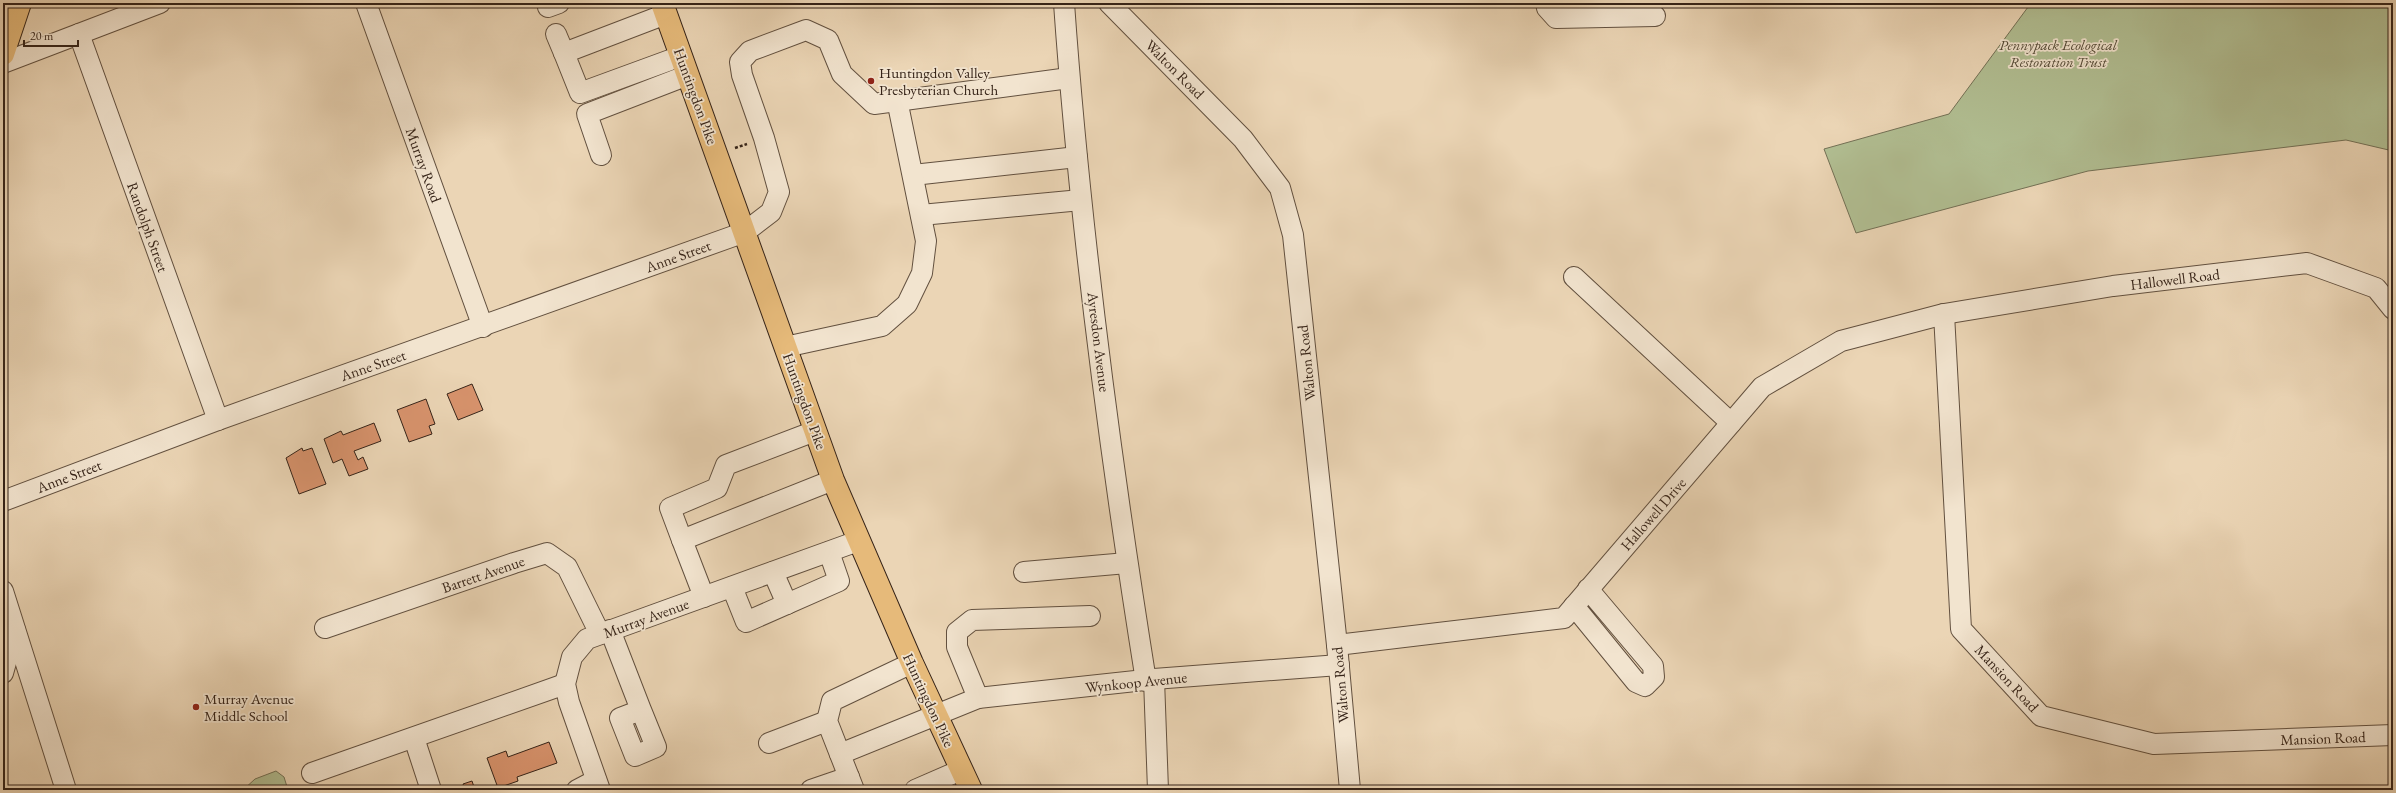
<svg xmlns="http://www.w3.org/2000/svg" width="2396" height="793" viewBox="0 0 2396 793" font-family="'EB Garamond',serif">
  <rect width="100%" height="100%" fill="#ebd5b5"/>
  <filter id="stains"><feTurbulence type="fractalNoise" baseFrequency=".005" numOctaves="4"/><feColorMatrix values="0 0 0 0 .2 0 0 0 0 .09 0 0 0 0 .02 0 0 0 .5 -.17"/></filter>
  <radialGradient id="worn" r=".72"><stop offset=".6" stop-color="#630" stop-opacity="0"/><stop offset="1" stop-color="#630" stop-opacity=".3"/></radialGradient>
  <g fill="#b1be92" stroke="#737055">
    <polygon points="2031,3 2393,3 2393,151 2346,140 2088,171 1856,233 1824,149 1949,114"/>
    <polygon points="276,771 284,777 288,790 243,790 255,779"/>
  </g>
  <g fill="#d8936d" stroke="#352318">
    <polygon points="472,384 483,410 458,420 447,394"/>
    <polygon points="426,399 435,424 429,426 432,434 409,442 397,410"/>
    <polygon points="374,423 381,441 354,451 358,460 363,457 368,469 349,476 342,459 333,463 324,439 341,431 343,435"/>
    <polygon points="302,448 303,451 312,448 326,484 299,494 286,458"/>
    <polygon points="549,742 557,763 517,777 518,781 498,788 487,758 506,751 508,757"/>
    <polygon points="472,781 475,790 465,790 463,784"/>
  </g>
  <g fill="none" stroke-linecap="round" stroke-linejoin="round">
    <defs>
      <g id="minor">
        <polyline points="366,3 483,327"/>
        <path d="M1064,3C1080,230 1110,456 1146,681"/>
        <polyline points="1109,3 1243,139 1280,188 1293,235 1337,645 1350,790"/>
        <polyline points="1546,3 1547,8 1556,18 1655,16"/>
        <polyline points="548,7 559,3"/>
        <polyline points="666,14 564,53 580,93 681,56"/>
        <polyline points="79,34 218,420"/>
        <polyline points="556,34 564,53"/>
        <polyline points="3,63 160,3"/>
        <polyline points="601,155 587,114 688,75"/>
        <polyline points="913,175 1077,157"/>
        <polyline points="921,215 1081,200"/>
        <polyline points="1574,277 1731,423"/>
        <polyline points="1944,314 1961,629 2041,716 2154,744 2393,735"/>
        <polyline points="785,347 882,326 907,304 922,273 926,241 897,100"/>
        <polyline points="3,501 218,420 745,232 771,212 779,192 764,138 742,75 740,62 750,51 806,30 828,40 842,74 874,104 1069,78"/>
        <polyline points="682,540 670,508 717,488 726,465 815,431"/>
        <polyline points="773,572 787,604"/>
        <polyline points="1024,572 1127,563"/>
        <polyline points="732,587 746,622 839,581 829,552"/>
        <polyline points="3,591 66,790"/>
        <polyline points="704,597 682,540 833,480"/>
        <polyline points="1574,606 1636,682 1645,686 1654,677 1653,666 1588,589"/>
        <polyline points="325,628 514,563 547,553 567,567 600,634"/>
        <polyline points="610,630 641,710 620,718 635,756 656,747 641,710"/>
        <polyline points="1337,645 1564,618 1762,387 1841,341 1944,314 2113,286 2307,263 2376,288 2393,309"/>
        <polyline points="3,673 15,630"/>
        <polyline points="1154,679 1158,790"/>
        <polyline points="978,698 957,647 957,632 972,620 1090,616"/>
        <polyline points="414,738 431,790"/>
        <polyline points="769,743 827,721"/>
        <polyline points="840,754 978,698 1154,679 1339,665"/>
        <polyline points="312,773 565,684"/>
        <polyline points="577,790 596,780"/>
        <polyline points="600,790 569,702 565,684 572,657 587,639 858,541"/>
        <polyline points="811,790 849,777"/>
        <polyline points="854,790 827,721 832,701 912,663"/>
        <polyline points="915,790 961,770"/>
      </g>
      <g id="major">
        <polyline points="662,3 833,480 912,663 971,790"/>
        <polyline points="3,54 20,3"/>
      </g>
    </defs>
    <use href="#minor" stroke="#62503f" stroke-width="22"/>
    <use href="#major" stroke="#352318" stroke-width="24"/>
    <polyline stroke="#352318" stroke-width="2.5" stroke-dasharray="3 2" stroke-linecap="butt" points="735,148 747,144"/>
    <use href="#minor" stroke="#f2e4cf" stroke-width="20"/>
    <use href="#major" stroke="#e6ba7a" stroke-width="22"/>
  </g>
  <g fill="#8f2418" stroke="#f2e4cf" stroke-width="1.5">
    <circle cx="871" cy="81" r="4"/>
    <circle cx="196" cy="707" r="4"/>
  </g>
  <g text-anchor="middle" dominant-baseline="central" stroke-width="3.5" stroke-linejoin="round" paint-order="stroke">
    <g font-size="15" font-style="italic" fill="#544a36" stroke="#f2e4cf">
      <text x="2058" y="44">Pennypack Ecological<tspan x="2058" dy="17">Restoration Trust</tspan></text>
    </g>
    <g font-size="15" fill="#352318" stroke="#f2e4cf">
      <text transform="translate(1175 69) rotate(45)">Walton Road</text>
      <text transform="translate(696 96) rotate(70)">Huntingdon Pike</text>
      <text transform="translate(424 165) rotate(70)">Murray Road</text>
      <text transform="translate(148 227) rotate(70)">Randolph Street</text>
      <text transform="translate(678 256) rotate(-20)">Anne Street</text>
      <text transform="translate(2175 279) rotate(-7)">Hallowell Road</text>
      <text transform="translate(1099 342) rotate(83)">Ayresdon Avenue</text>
      <text transform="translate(1306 363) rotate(-96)">Walton Road</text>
      <text transform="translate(373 365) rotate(-19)">Anne Street</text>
      <text transform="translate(805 401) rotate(70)">Huntingdon Pike</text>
      <text transform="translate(69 476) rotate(-21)">Anne Street</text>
      <text transform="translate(1653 514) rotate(-49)">Hallowell Drive</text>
      <text transform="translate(483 574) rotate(-19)">Barrett Avenue</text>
      <text transform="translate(646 618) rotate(-20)">Murray Avenue</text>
      <text transform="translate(2007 678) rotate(47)">Mansion Road</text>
      <text transform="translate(1136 682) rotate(-6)">Wynkoop Avenue</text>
      <text transform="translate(1340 685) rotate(-95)">Walton Road</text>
      <text transform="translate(929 700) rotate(65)">Huntingdon Pike</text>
      <text transform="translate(2323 738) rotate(-2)">Mansion Road</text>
    </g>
    <g font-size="15" fill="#352318" stroke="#f2e4cf" text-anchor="start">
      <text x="879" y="72">Huntingdon Valley<tspan x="879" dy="17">Presbyterian Church</tspan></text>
      <text x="204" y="698">Murray Avenue<tspan x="204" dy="17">Middle School</tspan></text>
    </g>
  </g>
  <rect width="2396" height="793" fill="none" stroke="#ebd5b5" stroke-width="16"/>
  <rect x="4" y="4" width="2388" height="785" fill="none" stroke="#352318" stroke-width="2"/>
  <rect x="8" y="8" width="2380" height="777" fill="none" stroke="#352318"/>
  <path d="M24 40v6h54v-6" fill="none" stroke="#352318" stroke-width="2"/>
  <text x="30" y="40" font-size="12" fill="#352318" stroke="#f2e4cf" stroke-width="3" paint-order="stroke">20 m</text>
  <rect width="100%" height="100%" filter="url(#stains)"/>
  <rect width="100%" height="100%" fill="url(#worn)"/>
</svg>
